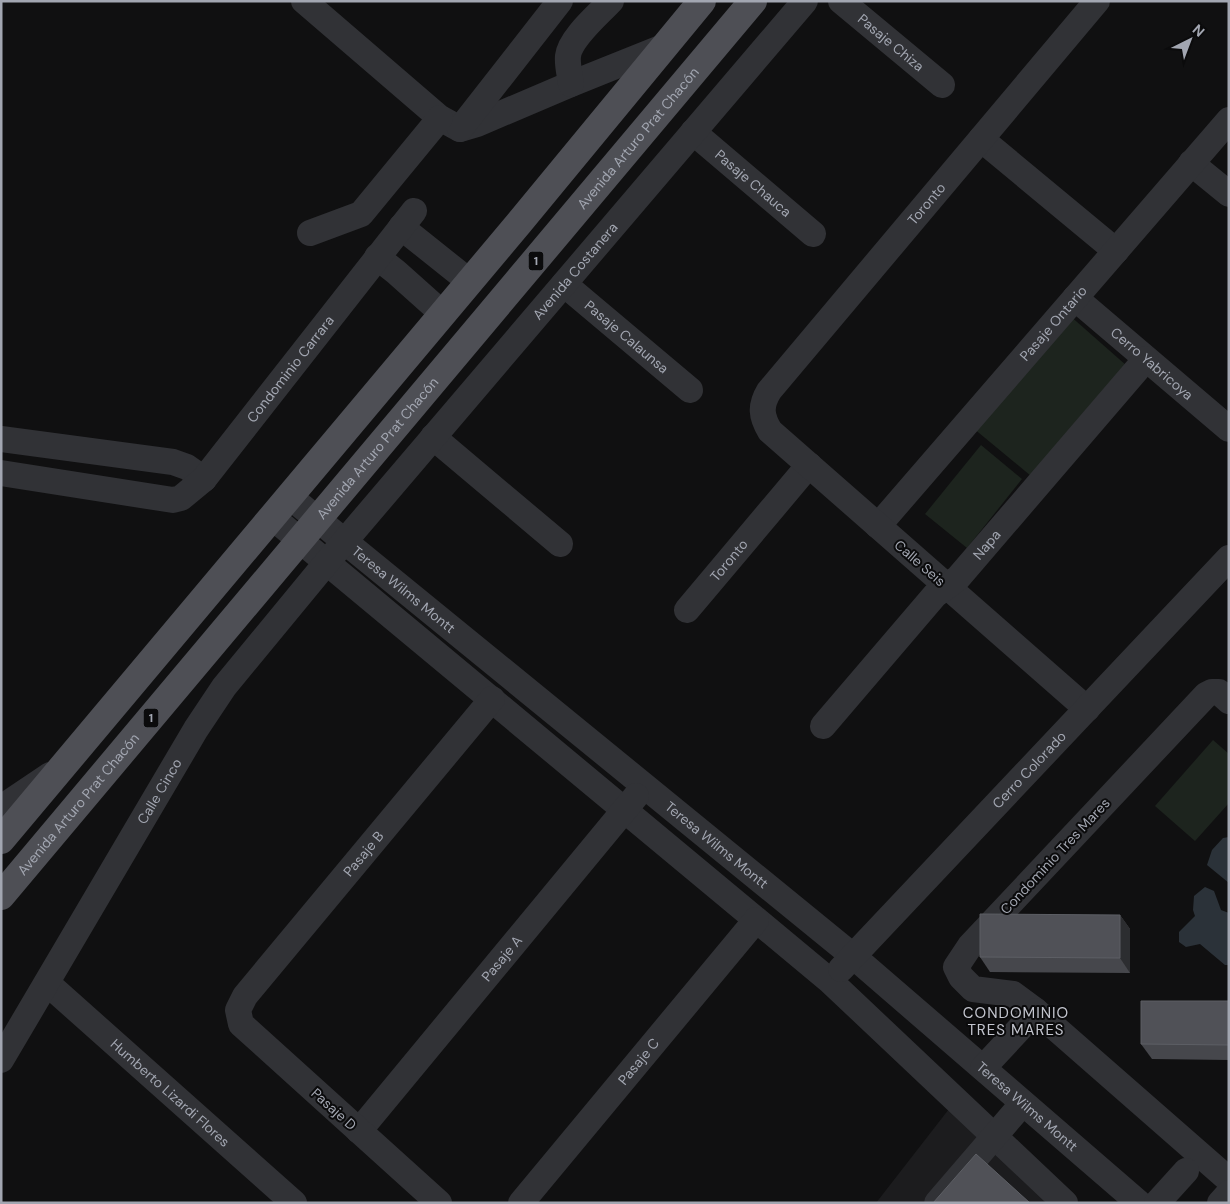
<svg xmlns="http://www.w3.org/2000/svg" width="1230" height="1204" viewBox="0 0 1230 1204" font-family="'DM Sans',sans-serif">
  <rect width="100%" height="100%" fill="#101011"/>
  <polygon fill="#1c1c1e" points="949,1109 1052,1203 876,1203"/>
  <g fill="#1d241e">
    <polygon points="1068,314 1127,366 1031,476 973,428"/>
    <polygon points="981,445 1022,479 967,548 925,514"/>
    <polygon points="1213,740 1229,754 1229,803 1195,841 1155,806"/>
  </g>
  <g fill="#2b3239">
    <polygon points="1229,837 1229,883 1207,865 1212,850 1223,838"/>
    <polygon points="1205,887 1214,891 1221,910 1229,913 1229,965 1225,965 1200,944 1186,947 1179,942 1179,932 1195,916 1193,910 1194,896"/>
  </g>
  <g fill="none" stroke-linecap="round" stroke-linejoin="round">
    <g stroke="#313236" stroke-width="26">
      <polyline points="304,1 440,118 460,129 477,124 571,84 663,47"/>
      <path id="s1" d="M841,1L942,85"/>
      <path d="M571,84C570,75 567,65 568,56C570,38 599,14 611,1"/>
      <polyline points="460,129 560,1"/>
      <path id="s2" d="M693,132L813,234"/>
      <polyline points="981,139 1116,251"/>
      <polyline points="1191,163 1229,194"/>
      <polyline points="401,227 470,282"/>
      <polyline points="310,233 361,214 440,118"/>
      <polyline points="377,257 396,272 443,314"/>
      <path id="s3" d="M564,284L690,390"/>
      <path id="s4" d="M1075,298L1229,429"/>
      <polyline points="433,437 560,544"/>
      <polyline points="1,439 173,462 187,467 204,479"/>
      <path id="s5" d="M1,473L173,500L181,498L204,479L414,211"/>
      <path id="s6" d="M289,496L853,956L1139,1203"/>
      <polyline points="272,517 830,981 1065,1203"/>
      <path id="s7" d="M878,526L1229,120"/>
      <path id="s8" d="M687,610L809,465"/>
      <polyline points="1229,701 1219,692 1212,692 1206,695 970,946 956,967 961,977 973,989 1013,994 1036,1011 1229,1180"/>
      <path id="s9" d="M1087,709L770,431C761,416 760,406 769,391L1097,1"/>
      <path id="s10" d="M823,726L935,595L958,578L1146,359"/>
      <polyline points="1,808 50,775"/>
      <path id="s11" d="M841,969L1229,558"/>
      <path id="s12" d="M47,983L294,1203"/>
      <path id="s13" d="M1,1060L196,729L224,687L327,562L805,1"/>
      <polyline points="983,1068 1036,1011"/>
      <path id="s14" d="M359,1131L636,796"/>
      <path id="s15" d="M439,1203L241,1024L238,1010L245,996L492,699"/>
      <path id="s16" d="M521,1203L756,920"/>
      <polyline points="937,1203 1023,1103"/>
      <polyline points="1157,1203 1186,1171"/>
      <polyline points="1220,1203 1229,1193"/>
    </g>
    <g stroke="#4e4f55" stroke-width="28">
      <polyline points="1,840 519,223 702,1"/>
      <path id="s17" d="M1,896L753,1"/>
    </g>
  </g>
  <g fill="#46474c">
    <polygon points="1120,915 1130,929 1130,973 990,972 980,957"/>
    <polygon points="1229,1001 1229,1060 1152,1059 1141,1044"/>
  </g>
  <polygon fill="#2c2d30" points="1120,915 1130,929 1130,973 1120,958"/>
  <g fill="#505157" stroke="#5d5f65">
    <polygon points="980,914 1120,915 1120,958 980,957"/>
    <polygon points="1141,1001 1229,1001 1229,1045 1141,1044"/>
    <polygon points="976,1154 1030,1203 933,1203"/>
  </g>
  <g text-anchor="middle" dominant-baseline="central" stroke-width="4" stroke-linejoin="round" paint-order="stroke">
    <g fill="#0b0b0c" stroke="#757880" stroke-width="1">
      <rect x="528.5" y="251.5" width="15" height="19" rx="4"/>
      <rect x="143.5" y="708.5" width="15" height="19" rx="4"/>
    </g>
    <g font-size="12" font-weight="bold" fill="#a2a6b1">
      <text x="536" y="261">1</text>
      <text x="151" y="718">1</text>
    </g>
    <g font-size="14" fill="#a2a6b1" stroke="#0b0b0c">
      <text stroke="none"><textPath href="#s1" startOffset="65">Pasaje Chiza</textPath></text>
      <text stroke="none"><textPath href="#s17" startOffset="990">Avenida Arturo Prat Chacón</textPath></text>
      <text stroke="none"><textPath href="#s2" startOffset="79">Pasaje Chauca</textPath></text>
      <text stroke="none"><textPath href="#s9" startOffset="709">Toronto</textPath></text>
      <text stroke="none"><textPath href="#s13" startOffset="979">Avenida Costanera</textPath></text>
      <text stroke="none"><textPath href="#s7" startOffset="268">Pasaje Ontario</textPath></text>
      <text stroke="none"><textPath href="#s3" startOffset="82">Pasaje Calaunsa</textPath></text>
      <text stroke="none"><textPath href="#s4" startOffset="101">Cerro Yabricoya</textPath></text>
      <text stroke="none"><textPath href="#s5" startOffset="352">Condominio Carrara</textPath></text>
      <text stroke="none"><textPath href="#s17" startOffset="585">Avenida Arturo Prat Chacón</textPath></text>
      <text stroke="none"><textPath href="#s10" startOffset="245">Napa</textPath></text>
      <text stroke="none"><textPath href="#s8" startOffset="65">Toronto</textPath></text>
      <text transform="translate(920 563) rotate(41)">Calle Seis</text>
      <text stroke="none"><textPath href="#s6" startOffset="148">Teresa Wilms Montt</textPath></text>
      <text stroke="none"><textPath href="#s11" startOffset="274">Cerro Colorado</textPath></text>
      <text stroke="none"><textPath href="#s13" startOffset="312">Calle Cinco</textPath></text>
      <text stroke="none"><textPath href="#s17" startOffset="120">Avenida Arturo Prat Chacón</textPath></text>
      <text stroke="none"><textPath href="#s6" startOffset="552">Teresa Wilms Montt</textPath></text>
      <text stroke="none"><textPath href="#s15" startOffset="482">Pasaje B</textPath></text>
      <text transform="translate(1055 856) rotate(-47)">Condominio Tres Mares</text>
      <text stroke="none"><textPath href="#s14" startOffset="224">Pasaje A</textPath></text>
      <text stroke="none"><textPath href="#s16" startOffset="184">Pasaje C</textPath></text>
      <text stroke="none"><textPath href="#s12" startOffset="165">Humberto Lizardi Flores</textPath></text>
      <text stroke="none"><textPath href="#s6" startOffset="958">Teresa Wilms Montt</textPath></text>
      <text transform="translate(334 1109) rotate(42)">Pasaje D</text>
    </g>
    <g font-size="15" letter-spacing="1" fill="#c3c5ce" stroke="#0b0b0c">
      <text x="1016" y="1013">CONDOMINIO<tspan x="1016" dy="17">TRES MARES</tspan></text>
    </g>
  </g>
  <rect width="1230" height="1204" fill="none" stroke="#a2a6b1" stroke-width="5"/>
  <g transform="translate(1190 40) rotate(42)" stroke="#0b0b0c" stroke-width="4" paint-order="stroke">
  <path d="M0-4L9 19L0 12L-9 19Z" fill="#a2a6b1"/>
  <text y="-8" font-size="14" font-weight="bold" text-anchor="middle" fill="#a2a6b1">N</text>
  </g>
</svg>
